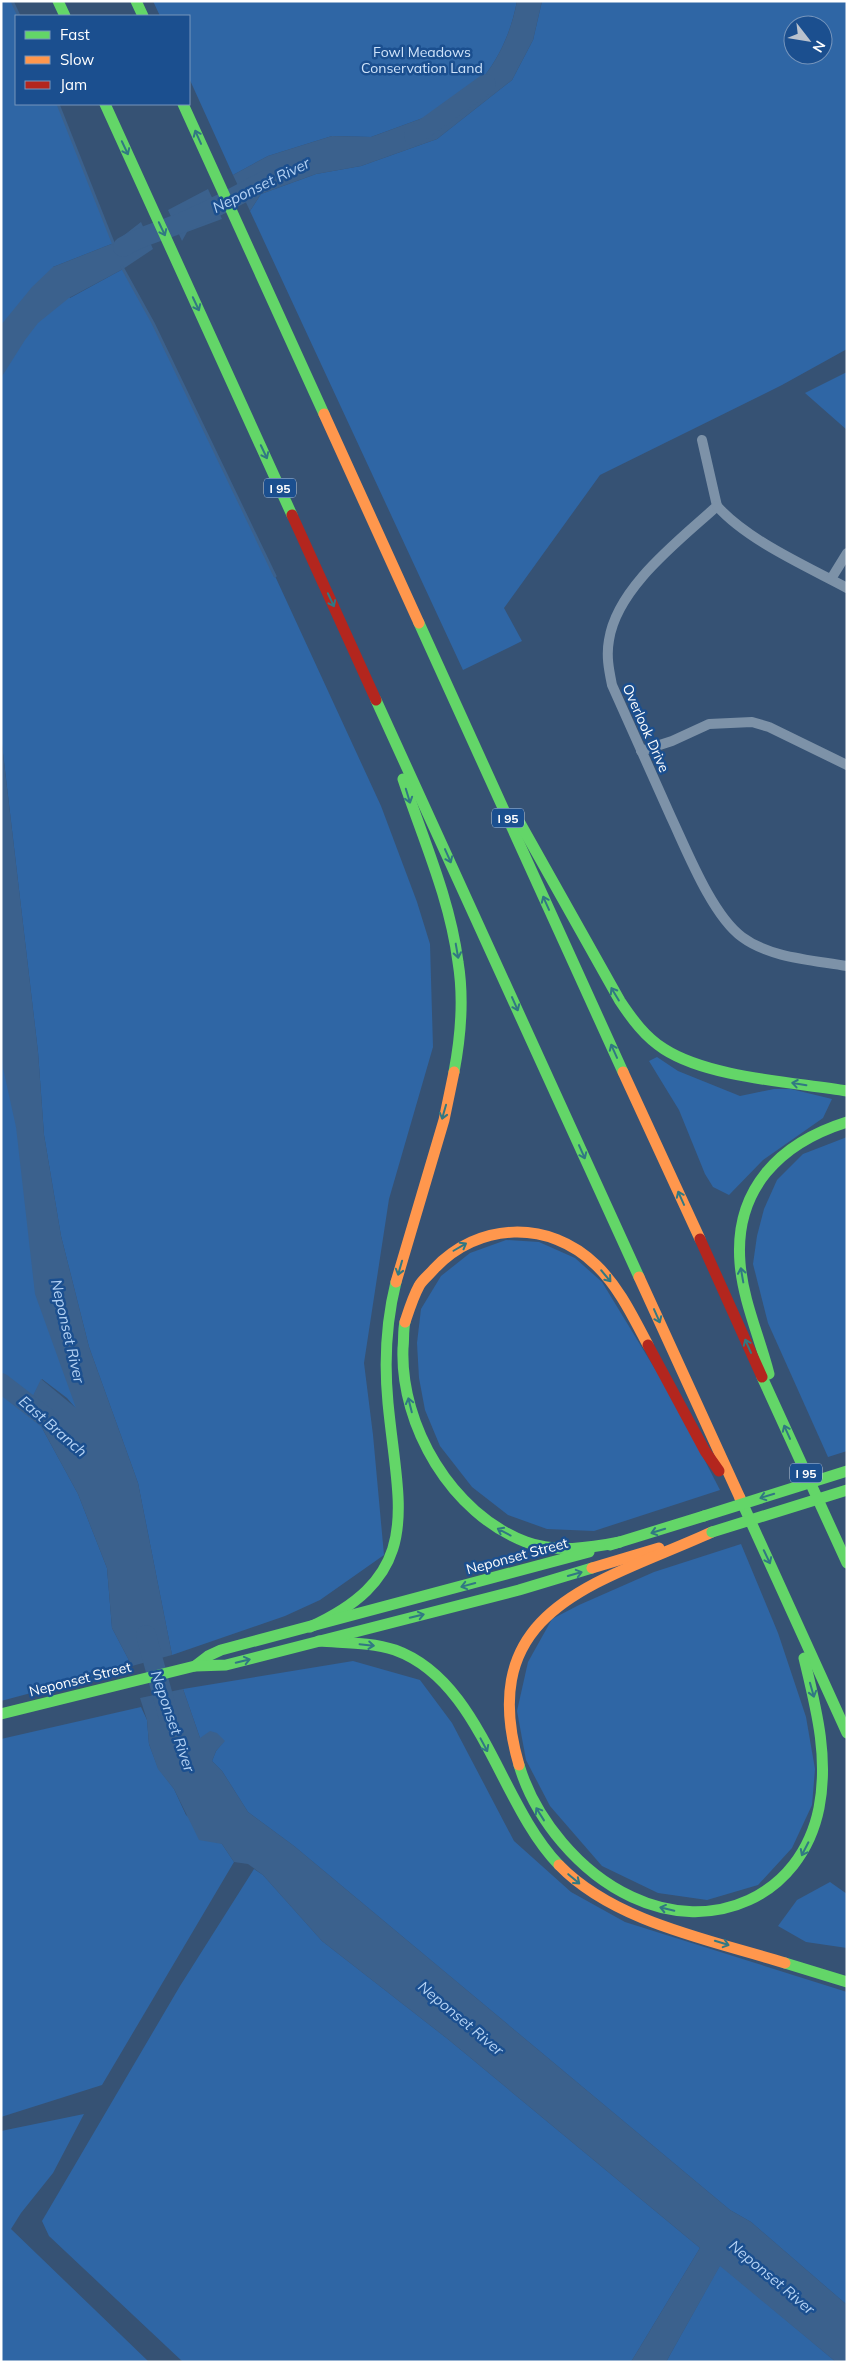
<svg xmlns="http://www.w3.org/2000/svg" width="848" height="2363" viewBox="0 0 848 2363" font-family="Mulish,sans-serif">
  <rect width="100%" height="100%" fill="#365274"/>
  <g fill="#2f66a5" fill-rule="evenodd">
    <polygon points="1,1 12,1 19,16 16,16 16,104 58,104 114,243 53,267 70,298 123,269 153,323 275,576 381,806 417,902 430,944 433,1047 389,1199 364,1363 373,1435 384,1555 320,1600 285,1616 172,1655 138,1483 89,1347 61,1236 44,1135 38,1052 1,736"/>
    <path d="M153,1H517C507,54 482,83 445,120L423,118L371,137L332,136L268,156L233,175L189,78V16H160Z"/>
    <path d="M542,1H847V349L782,385L600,475L504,608L522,641L463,670L250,211L261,194L316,174L361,166L437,139L512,80L533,40ZM793,25H823V55H793Z"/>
    <polygon points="847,372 847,430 805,393"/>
    <polygon points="1,848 24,1084 92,1427 67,1398 42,1379 29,1404 78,1494 107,1568 112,1628 132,1666 1,1701"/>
    <polygon points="657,1057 678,1071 740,1096 774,1089 791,1089 832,1099 823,1118 763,1160 729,1195 713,1187 705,1174 679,1110 649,1061"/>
    <polygon points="847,1137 847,1451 828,1457 768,1323 753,1264 757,1236 764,1209 777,1180 803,1154"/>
    <polygon points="506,1240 539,1242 575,1258 602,1282 672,1397 720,1490 594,1531 547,1529 508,1515 472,1487 440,1446 425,1410 419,1378 417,1343 421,1309 441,1276 470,1253"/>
    <polygon points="741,1544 778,1633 806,1717 815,1769 812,1805 792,1848 758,1885 707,1900 658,1893 602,1866 550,1806 526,1760 517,1711 528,1662 552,1619 579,1605 654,1572"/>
    <polygon points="353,1661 420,1680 452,1723 514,1841 571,1892 625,1922 847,1992 847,2305 751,2222 730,2210 294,1846 248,1812 222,1771 212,1761 216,1751 224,1741 200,1738 183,1689"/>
    <polygon points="141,1707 147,1720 149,1744 158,1768 174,1789 186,1815 222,1844 234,1862 102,2085 1,2117 1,1739"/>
    <polygon points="254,1869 263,1875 322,1941 449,2040 700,2248 631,2362 183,2362 49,2236 42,2221 180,1986"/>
    <polygon points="830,1882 847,1894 847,1948 806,1942 778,1926 797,1900"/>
    <polygon points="84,2114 53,2173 21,2213 11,2229 149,2362 1,2362 1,2131"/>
    <polygon points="720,2265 836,2362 666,2362"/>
  </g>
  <g fill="#3b618d">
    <path d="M517,1H542L533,40L512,80L437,139L361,166L316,174L261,194L250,211L233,175L268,156L332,136L371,137L423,118L445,120C482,83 507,54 517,1Z"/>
    <polygon points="208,189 222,219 187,232 182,241 168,210"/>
    <polygon points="141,222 153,249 123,269 69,298 38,323 25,340 1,378 1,325 32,287 53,267 114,243"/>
    <polygon points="1,736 38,1052 44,1135 61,1236 89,1347 138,1483 172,1655 132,1666 112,1628 107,1568 78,1494 29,1404 41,1379 76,1408 35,1294 16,1127 3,1068 1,1047"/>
    <polygon points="183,1689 200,1738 210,1731 217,1733 225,1741 216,1751 212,1761 222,1771 248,1812 294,1846 730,2210 751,2222 847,2305 847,2362 836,2362 720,2266 666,2362 631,2362 700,2248 449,2040 322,1941 263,1875 248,1864 234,1862 222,1844 199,1840 174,1789 158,1769 149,1744 147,1720 140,1698"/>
  </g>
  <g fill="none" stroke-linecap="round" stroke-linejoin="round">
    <g stroke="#3b618d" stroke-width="3">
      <polyline points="12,1 19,16"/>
      <polyline points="58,104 114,245"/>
      <polyline points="122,267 153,323 275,576"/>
    </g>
    <g stroke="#3b618d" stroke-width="20">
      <polyline points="414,136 486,84"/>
      <path d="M123,247C142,235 162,231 183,222C211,210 239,195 266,180"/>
      <polyline points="1,1383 49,1420"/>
      <polyline points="146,1635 169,1718"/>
    </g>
    <g stroke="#7d92a8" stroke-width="10">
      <path d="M702,440L717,506C680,540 617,587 609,640C606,656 609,670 612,685C632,729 651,773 671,817C687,851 712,915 742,937C770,958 813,960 847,966"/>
      <path d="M717,506C747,540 806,566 847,588"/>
      <polyline points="831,579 847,553"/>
      <polyline points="641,751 672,741 709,724 752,722 769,727 847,765"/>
    </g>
    <g stroke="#63d668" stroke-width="11">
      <polyline points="58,1 65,16"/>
      <polyline points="136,1 143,16"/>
      <polyline points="105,104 292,515"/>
      <polyline points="183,104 324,414"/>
      <polyline points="419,623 623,1072"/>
      <polyline points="376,700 639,1277"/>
      <path d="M403,779C423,839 450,899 458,962C464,998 461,1035 454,1072"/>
      <path d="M520,823L620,1001C632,1019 645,1037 664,1049C709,1078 793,1082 847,1091"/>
      <path d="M405,1322C403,1330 404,1340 403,1348C400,1426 452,1514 526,1542C555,1553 590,1548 620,1542"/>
      <path d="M769,1374C760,1338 743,1301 740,1263C734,1189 780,1143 847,1122"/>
      <polyline points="762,1377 847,1563"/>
      <polyline points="740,1498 847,1733"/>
      <polyline points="610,1545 704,1516"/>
      <path d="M310,1627C426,1574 398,1508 388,1403C384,1361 386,1322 396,1282"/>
      <path d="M319,1641C344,1643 371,1642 395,1650C481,1681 499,1803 559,1865"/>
      <polyline points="195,1666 208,1656 221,1650 589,1552"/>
      <polyline points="1,1714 195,1666 226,1665 519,1590 592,1568"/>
      <path d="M519,1765C535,1819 580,1873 632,1897C712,1935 801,1897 819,1808C829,1756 816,1708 804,1658"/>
      <polyline points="785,1963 847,1982"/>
    </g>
    <g stroke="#ff974d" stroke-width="11">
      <polyline points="324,414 419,623"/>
      <polyline points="623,1072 700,1239"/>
      <polyline points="639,1277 740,1498"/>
      <polyline points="396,1282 444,1120 454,1072"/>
      <path d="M405,1322C409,1310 413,1297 419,1286C422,1280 429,1275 434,1269C478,1222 549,1219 596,1265C619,1287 633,1317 648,1345"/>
      <polyline points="592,1568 659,1548"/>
      <path d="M519,1765C473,1607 600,1583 712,1532"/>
      <path d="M559,1865C614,1922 711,1940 785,1963"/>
    </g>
    <g stroke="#b3261e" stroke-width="11">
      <polyline points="292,515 376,700"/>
      <polyline points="700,1239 762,1377"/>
      <polyline points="648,1345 705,1451 719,1471"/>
    </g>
    <g stroke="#63d668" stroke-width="11">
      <polyline points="704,1516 847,1471"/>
      <polyline points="712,1532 847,1490"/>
    </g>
  </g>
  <defs><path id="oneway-shaft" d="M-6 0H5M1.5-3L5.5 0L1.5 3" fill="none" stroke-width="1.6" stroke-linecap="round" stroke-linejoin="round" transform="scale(1.25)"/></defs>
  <g stroke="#317883">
    <use href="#oneway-shaft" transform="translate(198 137) rotate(-114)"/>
    <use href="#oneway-shaft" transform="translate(125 148) rotate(65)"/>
    <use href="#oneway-shaft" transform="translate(162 229) rotate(65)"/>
    <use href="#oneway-shaft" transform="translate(196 304) rotate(65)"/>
    <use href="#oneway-shaft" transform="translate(264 452) rotate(65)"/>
    <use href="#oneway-shaft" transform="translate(331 600) rotate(65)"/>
    <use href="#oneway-shaft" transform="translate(408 796) rotate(73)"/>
    <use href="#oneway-shaft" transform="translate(448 856) rotate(66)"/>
    <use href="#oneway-shaft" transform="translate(546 903) rotate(-114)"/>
    <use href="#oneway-shaft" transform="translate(457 951) rotate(80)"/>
    <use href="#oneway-shaft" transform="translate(615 994) rotate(-121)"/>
    <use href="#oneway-shaft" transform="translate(515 1004) rotate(66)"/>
    <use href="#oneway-shaft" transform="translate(614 1051) rotate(-114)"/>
    <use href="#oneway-shaft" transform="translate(799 1084) rotate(-171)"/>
    <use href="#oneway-shaft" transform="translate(444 1112) rotate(106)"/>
    <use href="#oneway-shaft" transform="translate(582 1152) rotate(66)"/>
    <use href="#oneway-shaft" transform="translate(681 1198) rotate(-114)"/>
    <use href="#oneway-shaft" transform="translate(460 1247) rotate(-30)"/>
    <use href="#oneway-shaft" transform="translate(400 1268) rotate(106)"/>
    <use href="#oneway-shaft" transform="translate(742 1275) rotate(-100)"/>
    <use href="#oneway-shaft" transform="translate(606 1276) rotate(50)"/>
    <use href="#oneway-shaft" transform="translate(657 1316) rotate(66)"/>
    <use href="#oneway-shaft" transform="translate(748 1346) rotate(-114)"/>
    <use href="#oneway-shaft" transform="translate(410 1405) rotate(-104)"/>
    <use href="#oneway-shaft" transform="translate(787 1432) rotate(-114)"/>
    <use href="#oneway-shaft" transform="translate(767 1496) rotate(163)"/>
    <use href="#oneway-shaft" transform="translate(658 1531) rotate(163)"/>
    <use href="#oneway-shaft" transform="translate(504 1532) rotate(-152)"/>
    <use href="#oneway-shaft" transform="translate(767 1557) rotate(65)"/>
    <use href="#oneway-shaft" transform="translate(575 1574) rotate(-16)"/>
    <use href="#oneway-shaft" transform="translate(468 1585) rotate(165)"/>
    <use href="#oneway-shaft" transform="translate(417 1616) rotate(-14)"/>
    <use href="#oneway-shaft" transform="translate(367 1645) rotate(6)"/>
    <use href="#oneway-shaft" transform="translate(243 1661) rotate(-14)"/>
    <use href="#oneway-shaft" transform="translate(812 1690) rotate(74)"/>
    <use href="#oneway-shaft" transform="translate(484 1745) rotate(62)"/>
    <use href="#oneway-shaft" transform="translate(540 1814) rotate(-122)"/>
    <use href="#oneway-shaft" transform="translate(805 1849) rotate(117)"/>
    <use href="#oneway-shaft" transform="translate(574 1879) rotate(40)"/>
    <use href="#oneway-shaft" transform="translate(667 1909) rotate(-167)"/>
    <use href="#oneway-shaft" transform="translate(722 1943) rotate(17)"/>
  </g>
  <g text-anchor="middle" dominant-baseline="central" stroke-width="5" stroke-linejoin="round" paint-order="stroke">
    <g fill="#1b4f8f" stroke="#bbcadd" stroke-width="1">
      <rect x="264" y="478.5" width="32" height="19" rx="4"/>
      <rect x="492" y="808.5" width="32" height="19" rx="4"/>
      <rect x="790" y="1463.5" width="32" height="19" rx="4"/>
    </g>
    <g font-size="12" font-weight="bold" fill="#fff">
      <text x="280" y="488">I 95</text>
      <text x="508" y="818">I 95</text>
      <text x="806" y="1473">I 95</text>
    </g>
    <g font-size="14" fill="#cfe3fa" stroke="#1b4f8f">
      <text x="422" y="52">Fowl Meadows<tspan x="422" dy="16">Conservation Land</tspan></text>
    </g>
    <g font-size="14" fill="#fff" stroke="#1b4f8f">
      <text transform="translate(646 728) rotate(66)">Overlook Drive</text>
      <text transform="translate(517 1556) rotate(-15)">Neponset Street</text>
      <text transform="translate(80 1679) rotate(-14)">Neponset Street</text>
    </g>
    <g font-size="15" font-style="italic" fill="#b5d3f5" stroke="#1b4f8f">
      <text transform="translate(261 185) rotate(-26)">Neponset River</text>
      <text transform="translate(68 1331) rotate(77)">Neponset River</text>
      <text transform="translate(53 1426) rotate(41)">East Branch</text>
      <text transform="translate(173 1721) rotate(71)">Neponset River</text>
      <text transform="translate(461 2018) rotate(40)">Neponset River</text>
      <text transform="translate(772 2277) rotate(40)">Neponset River</text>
    </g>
  </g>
  <rect width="848" height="2363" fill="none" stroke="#ffffff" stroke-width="5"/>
  <rect x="15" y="15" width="175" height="90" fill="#1b4f8f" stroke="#7695bc"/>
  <rect x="25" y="31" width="25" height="8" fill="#63d668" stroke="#7695bc"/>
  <text x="60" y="40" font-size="15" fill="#ffffff">Fast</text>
  <rect x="25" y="56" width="25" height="8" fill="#ff974d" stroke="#7695bc"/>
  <text x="60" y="65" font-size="15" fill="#ffffff">Slow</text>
  <rect x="25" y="81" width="25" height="8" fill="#b3261e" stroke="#7695bc"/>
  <text x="60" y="90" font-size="15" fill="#ffffff">Jam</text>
  <g transform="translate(808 40) rotate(121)"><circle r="24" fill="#1b4f8f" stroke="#7695bc"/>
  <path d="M0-4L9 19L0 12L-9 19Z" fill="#b9c2ce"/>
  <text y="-8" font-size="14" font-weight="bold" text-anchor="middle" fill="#ffffff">N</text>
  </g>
</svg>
